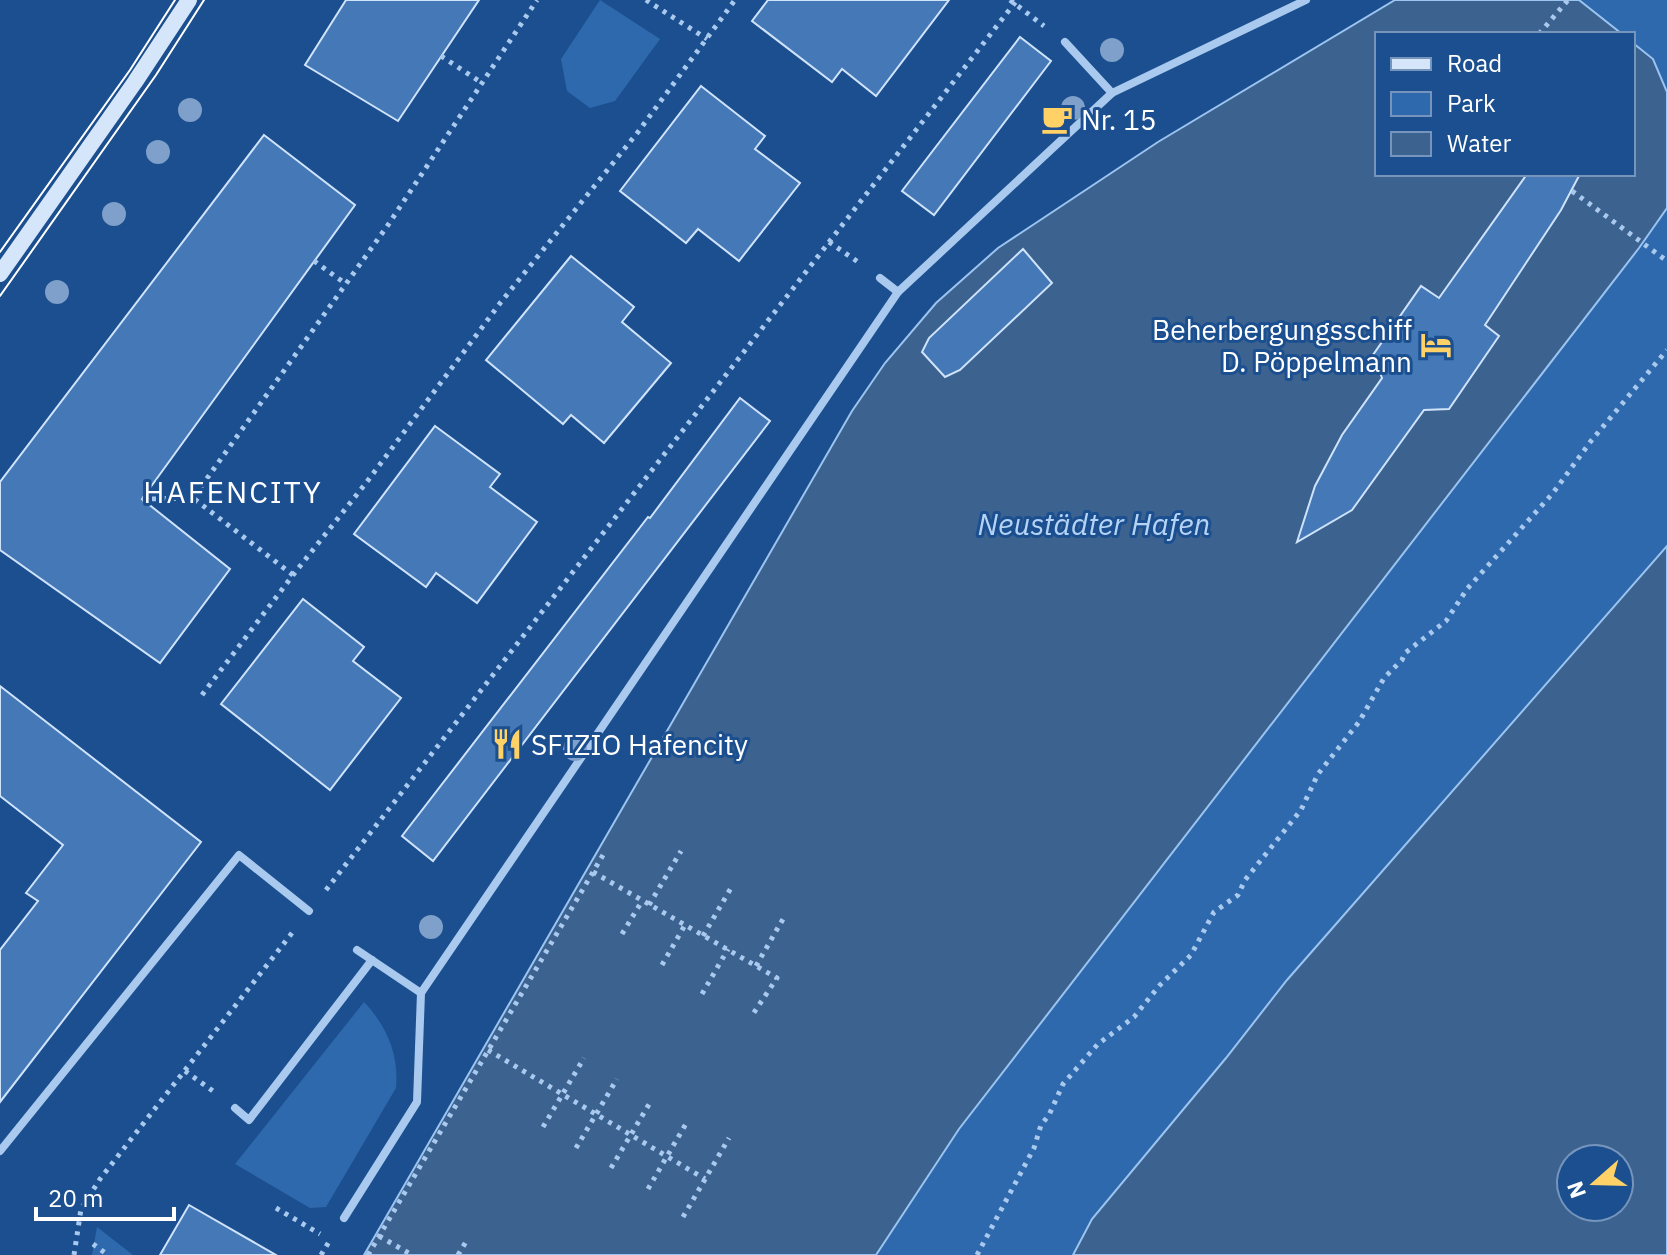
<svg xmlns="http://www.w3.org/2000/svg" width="1667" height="1255" viewBox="0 0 1667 1255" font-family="'IBM Plex Sans',sans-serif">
  <rect width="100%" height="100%" fill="#1b4f8f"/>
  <g fill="#2e69ad">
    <polygon points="600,0 660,39 615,101 590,108 567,91 561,59"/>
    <polygon points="1579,0 1667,0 1667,92 1653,59 1633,43 1633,34 1622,34"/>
    <polygon points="1667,208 1667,546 1287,980 1226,1058 1092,1219 1073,1255 876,1255 959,1129 1639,249"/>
    <path d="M364,1002C387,1026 399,1055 396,1088L326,1207L310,1208L235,1164Z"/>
    <polygon points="97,1227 133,1255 92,1255"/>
  </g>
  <g fill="#3c6290" stroke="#9cc4f0" stroke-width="2" fill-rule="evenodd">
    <polygon points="1395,0 1579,0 1622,34 1377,34 1377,174 1633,174 1633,43 1653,59 1667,92 1667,208 1639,248 959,1129 876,1255 364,1255 852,411 885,363 936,303 998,248 1158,142"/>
    <path d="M1667,546V1255H1073L1092,1219L1226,1058L1287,980ZM1571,1159H1619V1207H1571Z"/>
  </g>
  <g fill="#4478b7" stroke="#cfe3fa" stroke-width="2">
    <polygon points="346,0 479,0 398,121 305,65"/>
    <polygon points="768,0 949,0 876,96 842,69 832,82 752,21"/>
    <polygon points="1020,37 1051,61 934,215 902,191"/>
    <polygon points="701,86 765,136 755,149 800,183 739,261 698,229 686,243 620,191"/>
    <polygon points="264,135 355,205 142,499 230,569 160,663 0,550 0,482"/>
    <polygon points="1527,174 1580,174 1561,210 1485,325 1499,336 1449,409 1424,410 1352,510 1297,542 1315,486 1342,435 1382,378 1373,355 1421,286 1439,298"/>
    <polygon points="1023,249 1052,283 960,370 945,377 922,352 929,338"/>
    <polygon points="571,256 634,307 622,322 671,363 604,443 571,415 563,424 486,360"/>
    <polygon points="740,398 770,421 433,861 402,836 648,517 650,518"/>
    <polygon points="435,426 500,474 490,487 537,522 477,603 436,573 426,587 354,534"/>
    <polygon points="303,599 364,647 353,661 401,698 330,790 221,704"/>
    <polygon points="0,686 201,842 0,1102 0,950 38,901 26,893 63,845 0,796"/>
    <polygon points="189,1205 276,1255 160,1255"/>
  </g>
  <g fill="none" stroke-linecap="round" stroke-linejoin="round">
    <g stroke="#a9c9ee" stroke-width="5" stroke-dasharray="4 6" stroke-linecap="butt">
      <polyline points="646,0 707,39"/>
      <polyline points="1010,0 1044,26"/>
      <polyline points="1539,34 1568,0"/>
      <polyline points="441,56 482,83"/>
      <polyline points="1572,191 1667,261"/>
      <polyline points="829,242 861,264"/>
      <polyline points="314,261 346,284"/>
      <polyline points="142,499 193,498"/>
      <polyline points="293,575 193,498 388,225 537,0"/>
      <polyline points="202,695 293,575 366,483 501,302 638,132 735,0"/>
      <polyline points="593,872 777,978 751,1017"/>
      <polyline points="326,890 1017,0"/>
      <polyline points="649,905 681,851"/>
      <polyline points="622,934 642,901"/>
      <polyline points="703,936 731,888"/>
      <polyline points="662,965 685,925"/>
      <polyline points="756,966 783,919"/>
      <polyline points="702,994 728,949"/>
      <polyline points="488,1050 705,1179"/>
      <polyline points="185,1071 213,1091"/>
      <polyline points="543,1127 584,1058"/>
      <polyline points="576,1148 617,1079"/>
      <polyline points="611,1168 651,1101"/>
      <polyline points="648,1189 687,1122"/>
      <polyline points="276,1208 320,1234"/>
      <polyline points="683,1217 729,1138"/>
      <polyline points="379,1236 412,1255"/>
      <polyline points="93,1244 108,1255"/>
      <polyline points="74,1255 81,1209 100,1179 292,933"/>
      <polyline points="321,1255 330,1240"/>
      <polyline points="368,1255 603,855"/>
      <polyline points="458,1255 467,1240"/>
      <polyline points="977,1255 1034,1148 1041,1125 1049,1115 1063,1084 1098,1044 1134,1017 1159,986 1191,955 1214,912 1238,895 1245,880 1301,810 1318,774 1359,722 1384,678 1402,660 1405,653 1446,621 1467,589 1553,493 1591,441 1667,350"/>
    </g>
    <g stroke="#a9c9ee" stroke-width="8">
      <polyline points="1065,42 1112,93"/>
      <polyline points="880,278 898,292"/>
      <polyline points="357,950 421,993"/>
      <polyline points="235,1108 249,1120 372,960"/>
      <polyline points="0,1151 239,855 309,911"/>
      <polyline points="344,1218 417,1102 421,993 898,292 1112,93 1306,0"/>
    </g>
    <polyline stroke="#d6e6fa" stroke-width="16" points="0,274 135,82 189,0"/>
    <g stroke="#fff" stroke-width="2">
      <polyline points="0,252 130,70 175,0"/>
      <polyline points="0,296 156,75 204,0"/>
    </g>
  </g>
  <g fill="#7ea0ca">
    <circle cx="1112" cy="50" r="12"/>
    <circle cx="1073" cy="108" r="12"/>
    <circle cx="190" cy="110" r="12"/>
    <circle cx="158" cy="152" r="12"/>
    <circle cx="114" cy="214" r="12"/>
    <circle cx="57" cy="292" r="12"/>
    <circle cx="575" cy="749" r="12"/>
    <circle cx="431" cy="927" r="12"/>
  </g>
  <defs>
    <symbol id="cafe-bare" viewBox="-9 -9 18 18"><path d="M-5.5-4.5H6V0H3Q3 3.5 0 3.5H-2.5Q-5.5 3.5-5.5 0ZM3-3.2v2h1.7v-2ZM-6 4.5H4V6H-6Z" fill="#ffd166" stroke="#1b4f8f" stroke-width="2.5" paint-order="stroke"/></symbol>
    <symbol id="hotel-bare" viewBox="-9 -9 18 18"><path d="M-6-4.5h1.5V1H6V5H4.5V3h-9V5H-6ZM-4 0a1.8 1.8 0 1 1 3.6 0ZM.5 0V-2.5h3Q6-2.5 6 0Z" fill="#ffd166" stroke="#1b4f8f" stroke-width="2.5" paint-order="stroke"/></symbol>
    <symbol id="restaurant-bare" viewBox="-9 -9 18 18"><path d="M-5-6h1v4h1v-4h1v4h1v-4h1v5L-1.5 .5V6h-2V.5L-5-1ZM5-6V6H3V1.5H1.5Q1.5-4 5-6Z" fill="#ffd166" stroke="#1b4f8f" stroke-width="2.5" paint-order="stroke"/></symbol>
  </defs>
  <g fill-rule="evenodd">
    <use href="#cafe-bare" x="1035" y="97" width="44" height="44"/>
    <use href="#hotel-bare" x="1414" y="323" width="44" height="44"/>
    <use href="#restaurant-bare" x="485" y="722" width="44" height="44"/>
  </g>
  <g text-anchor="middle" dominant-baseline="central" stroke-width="6" stroke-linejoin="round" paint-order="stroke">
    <g font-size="28" fill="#fff" stroke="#1b4f8f" text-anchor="start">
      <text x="1081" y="119">Nr. 15</text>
      <text x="1412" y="329" text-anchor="end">Beherbergungsschiff<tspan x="1412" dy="32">D. Pöppelmann</tspan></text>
      <text x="531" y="744">SFIZIO Hafencity</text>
    </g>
    <g font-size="30" letter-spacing="2" fill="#fff" stroke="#1b4f8f">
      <text x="233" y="491">HAFENCITY</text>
    </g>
    <g font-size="30" font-style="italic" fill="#b5d3f5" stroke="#1b4f8f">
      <text x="1094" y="523">Neustädter Hafen</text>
    </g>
  </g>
  <rect x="1375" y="32" width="260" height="144" fill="#1b4f8f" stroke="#7695bc" stroke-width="2"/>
  <rect x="1391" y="58" width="40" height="12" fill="#d6e6fa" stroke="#7695bc" stroke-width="2"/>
  <text x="1447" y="72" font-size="24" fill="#ffffff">Road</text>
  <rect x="1391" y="92" width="40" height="24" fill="#2e69ad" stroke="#7695bc" stroke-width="2"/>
  <text x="1447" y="112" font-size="24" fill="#ffffff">Park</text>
  <rect x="1391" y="132" width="40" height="24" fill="#3c6290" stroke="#7695bc" stroke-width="2"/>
  <text x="1447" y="152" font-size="24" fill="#ffffff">Water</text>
  <g transform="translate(1595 1183) rotate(250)"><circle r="38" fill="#1b4f8f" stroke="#7695bc" stroke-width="2"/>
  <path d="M0-6L14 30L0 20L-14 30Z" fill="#ffd166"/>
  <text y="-12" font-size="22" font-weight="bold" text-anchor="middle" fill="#ffffff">N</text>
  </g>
  <path d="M36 1207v12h138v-12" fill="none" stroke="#ffffff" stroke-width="4"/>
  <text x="48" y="1207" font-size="24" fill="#ffffff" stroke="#1b4f8f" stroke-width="6" paint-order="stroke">20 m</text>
</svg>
